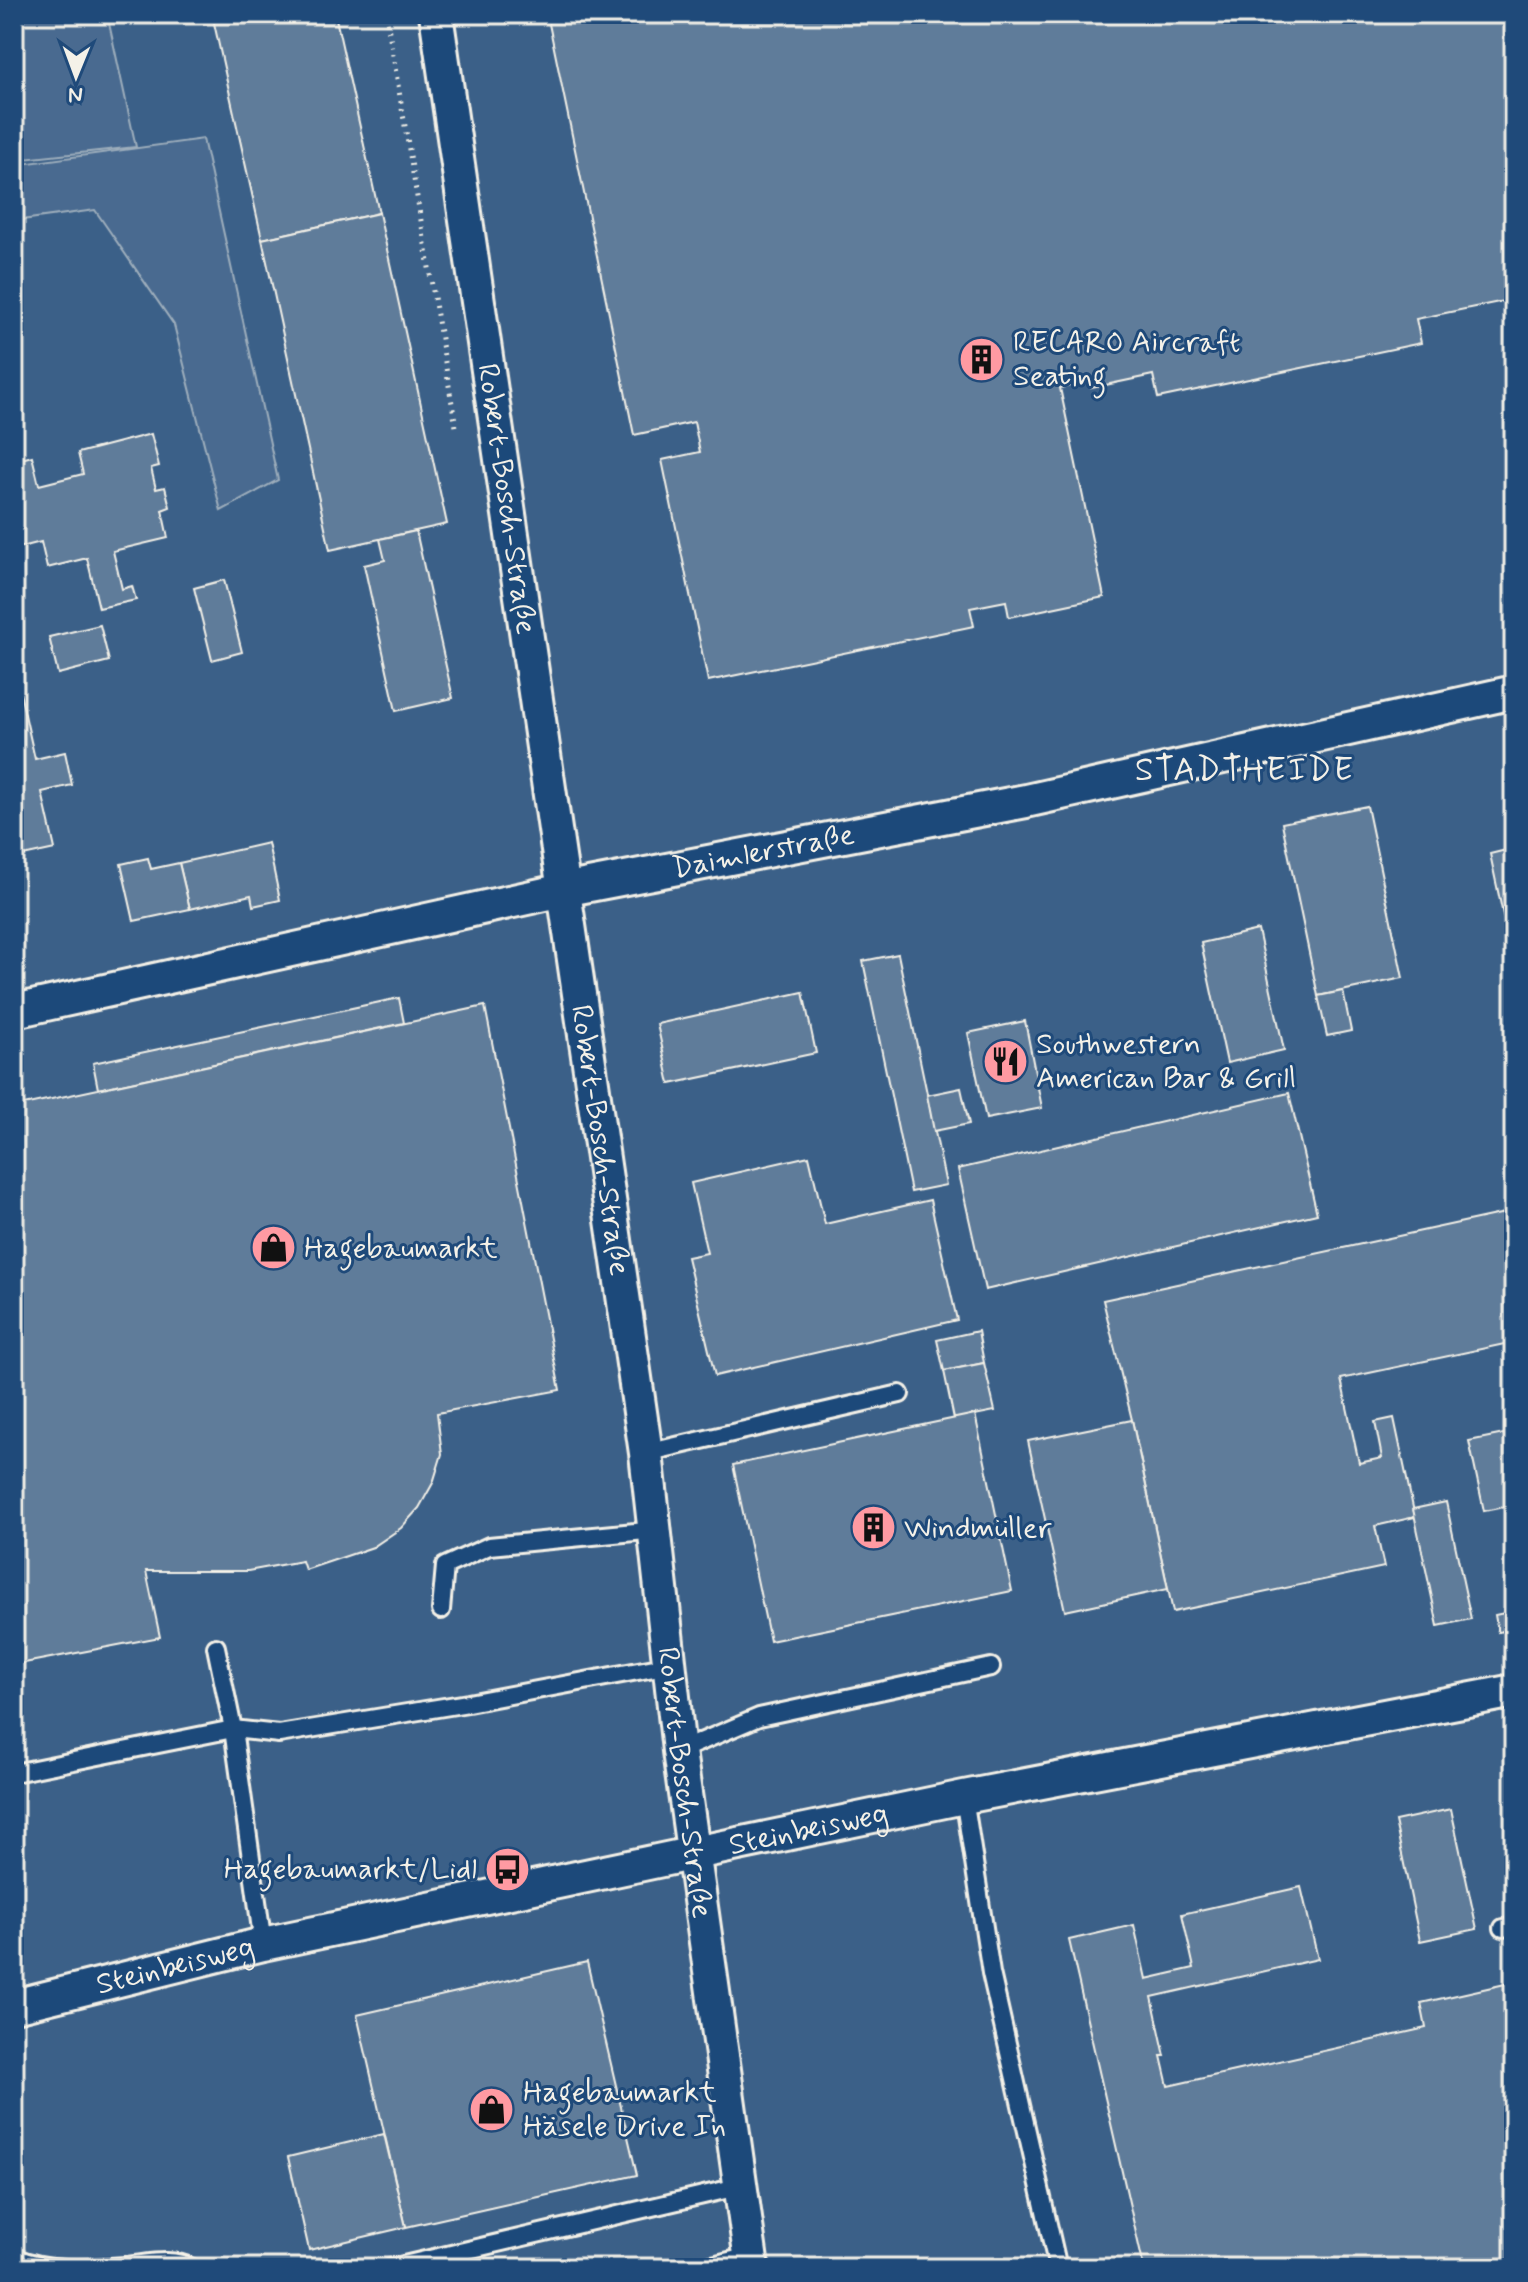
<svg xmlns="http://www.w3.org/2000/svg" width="1528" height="2282" viewBox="0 0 1528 2282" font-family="Mynerve,sans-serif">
  <rect width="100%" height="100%" fill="#2c5481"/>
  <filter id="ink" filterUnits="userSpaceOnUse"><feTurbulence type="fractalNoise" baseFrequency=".0125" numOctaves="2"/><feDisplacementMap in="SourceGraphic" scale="16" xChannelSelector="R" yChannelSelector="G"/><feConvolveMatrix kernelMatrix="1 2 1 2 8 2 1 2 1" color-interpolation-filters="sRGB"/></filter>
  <g filter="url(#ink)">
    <polygon fill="#3b6088" points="107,14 1514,14 1514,2268 14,2268 14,160 136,146"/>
    <g fill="#496b90" stroke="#9eaebc" stroke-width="2">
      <polygon points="14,14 107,14 136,147 14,160"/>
      <polygon points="203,139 278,480 221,511 174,325 95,210 14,221 14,165"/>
    </g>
    <g fill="#5e7b9a" stroke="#f4f1e8" stroke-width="2">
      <polygon points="212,14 335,14 379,213 262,239"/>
      <polygon points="547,14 1514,14 1514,299 1416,319 1421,343 1158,398 1153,375 1091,388 1089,382 1060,388 1104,597 1009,617 1006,601 970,608 974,626 708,681 662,460 700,452 694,422 634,435"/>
      <polygon points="379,213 447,524 330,550 262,239"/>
      <polygon points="151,434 159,466 151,468 156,489 165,487 170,507 162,510 168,538 113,551 122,589 132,586 136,600 99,608 87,558 47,568 41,542 14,549 14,461 32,456 39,485 83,474 78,453"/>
      <polygon points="416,531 453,698 396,711 364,565 385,560 380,539"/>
      <polygon points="224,580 242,652 212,660 194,588"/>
      <polygon points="100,625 109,661 58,674 49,637"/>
      <polygon points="14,666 35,759 65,752 72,785 42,792 55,849 14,858"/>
      <polygon points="1367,806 1403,978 1318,996 1282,823"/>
      <polygon points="268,843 280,900 253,906 251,895 190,909 179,863"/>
      <polygon points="1514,848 1514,937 1508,938 1490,854"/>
      <polygon points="148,858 151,869 179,863 190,909 134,921 121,864"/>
      <polygon points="1258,930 1284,1050 1227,1063 1201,943"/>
      <polygon points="898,954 946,1185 911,1192 863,961"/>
      <polygon points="1343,991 1351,1031 1327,1036 1318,996"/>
      <polygon points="803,992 816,1053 670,1084 657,1024"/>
      <polygon points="399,998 404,1023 98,1089 93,1063"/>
      <polygon points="485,1006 560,1390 437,1413 442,1454 433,1483 419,1508 401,1528 373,1547 305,1570 302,1561 248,1571 146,1571 160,1637 14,1665 14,1107"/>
      <polygon points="1025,1021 1042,1108 986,1119 968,1033"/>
      <polygon points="961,1088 969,1124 934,1131 927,1095"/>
      <polygon points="1289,1093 1317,1214 985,1290 958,1169"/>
      <polygon points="809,1156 825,1224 930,1200 957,1320 715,1376 687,1257 707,1253 691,1183"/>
      <polygon points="1514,1211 1514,1342 1341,1379 1359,1463 1382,1458 1375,1422 1394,1418 1415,1517 1375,1526 1384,1567 1173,1612 1132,1420 1103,1300"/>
      <polygon points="978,1331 984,1363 944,1371 937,1340"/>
      <polygon points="984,1363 995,1411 954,1419 944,1371"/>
      <polygon points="975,1414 1012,1591 770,1641 733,1465"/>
      <polygon points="1132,1420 1168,1589 1065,1611 1028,1441"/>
      <polygon points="1514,1432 1514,1505 1484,1511 1469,1441"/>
      <polygon points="1446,1502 1471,1619 1438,1626 1413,1509"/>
      <polygon points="1514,1611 1514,1629 1498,1632 1495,1615"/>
      <polygon points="1451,1809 1477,1929 1420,1941 1395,1821"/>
      <polygon points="1301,1887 1318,1959 1152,1997 1165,2056 1161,2056 1168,2086 1426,2028 1421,2003 1514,1982 1514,2268 1144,2268 1069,1940 1134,1925 1146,1979 1194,1968 1182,1914"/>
      <polygon points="587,1962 637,2175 406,2227 357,2015"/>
      <polygon points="384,2134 406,2227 309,2250 288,2157"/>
    </g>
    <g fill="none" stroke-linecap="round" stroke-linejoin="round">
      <defs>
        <g id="lane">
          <polyline points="646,1453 900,1394"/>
          <polyline points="441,1610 445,1566 489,1546 656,1530"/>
          <polyline points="216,1647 233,1729 263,1944"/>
          <polyline points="679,1751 759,1717 991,1667"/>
          <polyline points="14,1773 233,1729 279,1734 468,1703 670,1665"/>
          <polyline points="964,1797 991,1973 1058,2268"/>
          <polyline points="1503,1928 1514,1926"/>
          <path d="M14,2257C48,2272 89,2269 125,2266C147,2264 172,2257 192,2268"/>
          <polyline points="391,2268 742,2186"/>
          <polyline points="700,2268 750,2256"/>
        </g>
        <g id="street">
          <path id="s1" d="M436,14L646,1453L679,1751L752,2268"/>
          <path id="s2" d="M14,1011L563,890L1026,801L1514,692"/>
          <path id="s3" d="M14,2006L263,1944L695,1853L964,1797L1514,1691"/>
        </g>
      </defs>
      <use href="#lane" stroke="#f4f1e8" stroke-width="22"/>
      <use href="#street" stroke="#f4f1e8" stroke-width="38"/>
      <polyline stroke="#f4f1e8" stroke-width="5" stroke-dasharray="2 6" stroke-linecap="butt" points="386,14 456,427"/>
      <use href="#lane" stroke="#1f4a7a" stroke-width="16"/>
      <use href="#street" stroke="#1f4a7a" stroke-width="32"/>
    </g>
  </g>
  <defs>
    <symbol id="building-disc" viewBox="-11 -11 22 22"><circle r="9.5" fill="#ff9aa2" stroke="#1f4a7a"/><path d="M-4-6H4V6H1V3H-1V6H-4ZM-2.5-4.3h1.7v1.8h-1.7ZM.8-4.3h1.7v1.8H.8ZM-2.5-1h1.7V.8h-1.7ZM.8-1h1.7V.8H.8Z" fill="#111"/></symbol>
    <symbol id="restaurant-disc" viewBox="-11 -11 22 22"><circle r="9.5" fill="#ff9aa2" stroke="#1f4a7a"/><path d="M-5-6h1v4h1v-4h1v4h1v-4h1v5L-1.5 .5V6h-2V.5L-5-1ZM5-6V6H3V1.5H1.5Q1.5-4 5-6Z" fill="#111"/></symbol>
    <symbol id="shop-disc" viewBox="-11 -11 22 22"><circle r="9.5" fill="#ff9aa2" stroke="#1f4a7a"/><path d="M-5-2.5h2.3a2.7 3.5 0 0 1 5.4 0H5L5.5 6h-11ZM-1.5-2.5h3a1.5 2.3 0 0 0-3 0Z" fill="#111"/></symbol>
    <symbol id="bus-disc" viewBox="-11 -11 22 22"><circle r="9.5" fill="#ff9aa2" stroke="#1f4a7a"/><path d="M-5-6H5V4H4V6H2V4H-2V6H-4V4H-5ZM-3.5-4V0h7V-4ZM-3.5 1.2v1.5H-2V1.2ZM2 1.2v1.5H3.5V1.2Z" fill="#111"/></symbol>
  </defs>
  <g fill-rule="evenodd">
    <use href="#building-disc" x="956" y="334" width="51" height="51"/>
    <use href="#restaurant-disc" x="980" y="1036" width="51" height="51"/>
    <use href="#shop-disc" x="248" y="1222" width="51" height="51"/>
    <use href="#building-disc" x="848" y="1502" width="51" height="51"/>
    <use href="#bus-disc" x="482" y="1844" width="51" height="51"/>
    <use href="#shop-disc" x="466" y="2084" width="51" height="51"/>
  </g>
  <g text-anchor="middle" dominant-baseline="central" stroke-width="6" stroke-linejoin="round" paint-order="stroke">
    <g font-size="30" fill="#f4f1e8" stroke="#1f4a7a" text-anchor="start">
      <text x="1013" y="342">RECARO Aircraft<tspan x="1013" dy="34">Seating</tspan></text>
      <text x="1036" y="1044">Southwestern<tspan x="1036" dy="34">American Bar &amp; Grill</tspan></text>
      <text x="304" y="1248">Hagebaumarkt</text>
      <text x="904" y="1528">Windmüller</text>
      <text x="477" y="1869" text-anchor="end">Hagebaumarkt/Lidl</text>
      <text x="523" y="2092">Hagebaumarkt<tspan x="523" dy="34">Häsele Drive In</tspan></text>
    </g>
    <g font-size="30" fill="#f4f1e8" stroke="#1f4a7a">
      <text stroke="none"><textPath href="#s1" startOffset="490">Robert-Bosch-Straße</textPath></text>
      <text stroke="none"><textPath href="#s2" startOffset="766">Daimlerstraße</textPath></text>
      <text stroke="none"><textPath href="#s1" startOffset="1138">Robert-Bosch-Straße</textPath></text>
      <text stroke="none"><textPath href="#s1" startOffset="1786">Robert-Bosch-Straße</textPath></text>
      <text stroke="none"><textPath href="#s3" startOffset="814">Steinbeisweg</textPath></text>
      <text stroke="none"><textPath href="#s3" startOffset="166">Steinbeisweg</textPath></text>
    </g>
    <g font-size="34" letter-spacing="2" fill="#f4f1e8" stroke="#1f4a7a">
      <text x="1245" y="770">STADTHEIDE</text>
    </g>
  </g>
  <rect width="1528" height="2282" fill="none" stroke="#1f4a7a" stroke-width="48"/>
  <rect x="24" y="24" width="1480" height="2234" fill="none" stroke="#f4f1e8" stroke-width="3" filter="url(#ink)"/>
  <g transform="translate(76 76) rotate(181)" stroke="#1f4a7a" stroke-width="6" paint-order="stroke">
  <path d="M0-6L14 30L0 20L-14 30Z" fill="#f4f1e8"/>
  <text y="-12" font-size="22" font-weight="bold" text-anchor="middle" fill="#f4f1e8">N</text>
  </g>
</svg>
